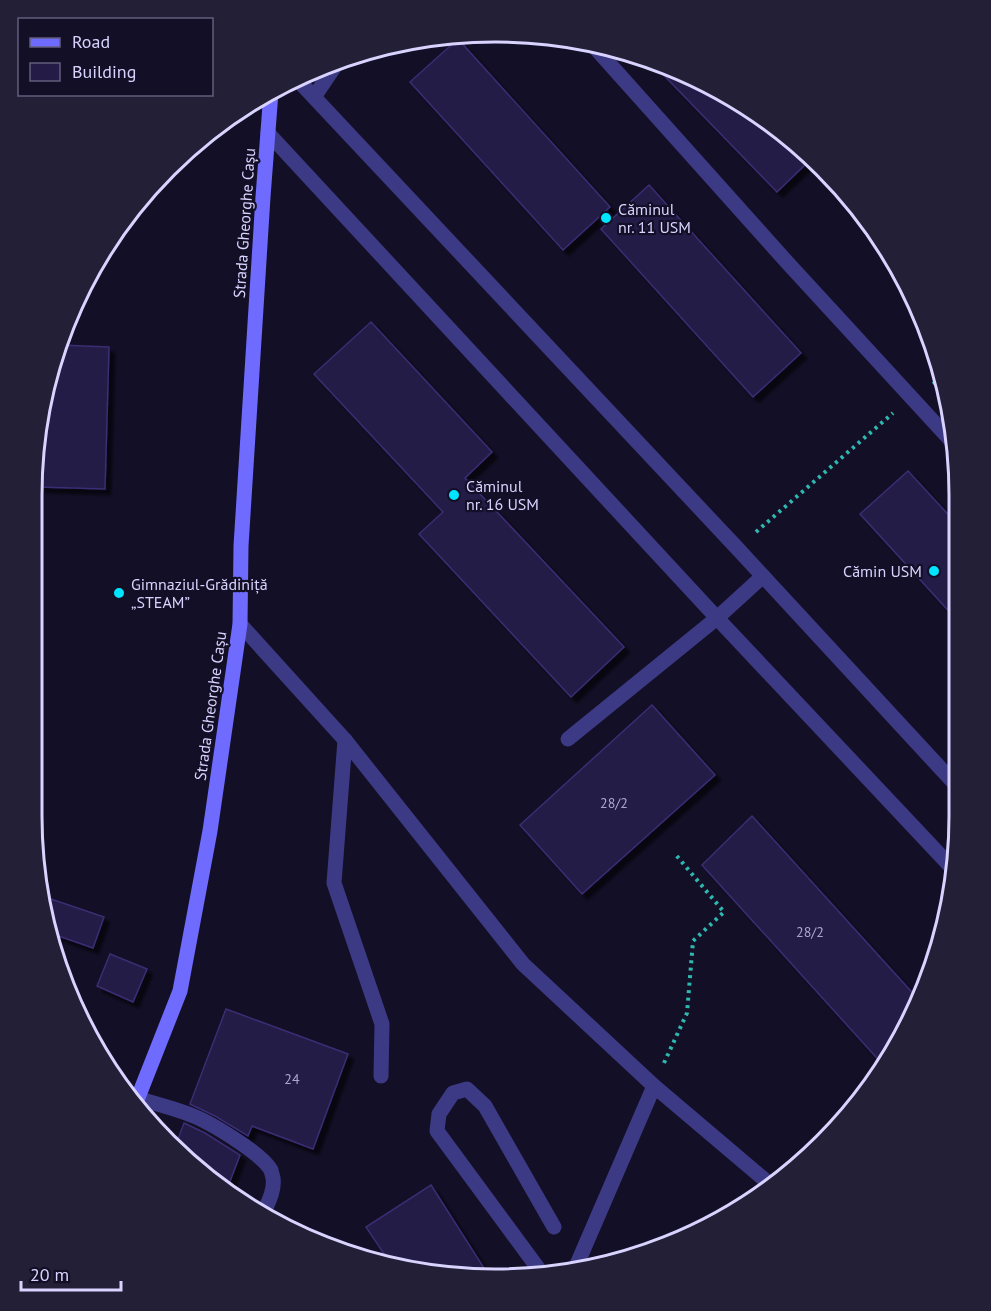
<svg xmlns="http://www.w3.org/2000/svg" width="991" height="1311" viewBox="0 0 991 1311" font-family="'PT Sans',sans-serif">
  <defs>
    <filter id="shadow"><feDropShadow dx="5.5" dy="5.5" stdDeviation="1.5" flood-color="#0009"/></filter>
  </defs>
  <rect width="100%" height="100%" fill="#130f26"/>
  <g fill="#241b47" stroke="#3b2d73" stroke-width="1.5" filter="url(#shadow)">
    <polygon points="458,39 610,207 563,250 410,82"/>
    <polygon points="652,60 673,67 753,110 812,158 777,192 651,62"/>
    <polygon points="649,185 801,353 753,397 601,229"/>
    <polygon points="371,322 492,452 465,478 624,647 571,697 419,534 443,512 314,374"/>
    <polygon points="59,345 109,347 105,489 39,487 42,410 47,375"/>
    <polygon points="908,471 956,523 956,619 860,514"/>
    <polygon points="652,705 715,775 582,894 520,825"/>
    <polygon points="752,816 918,999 885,1067 702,865"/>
    <polygon points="42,896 104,917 93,948 47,932"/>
    <polygon points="110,954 147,969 133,1002 97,986"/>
    <polygon points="226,1009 348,1054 313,1149 252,1126 248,1136 215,1116 190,1104"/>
    <polygon points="184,1123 205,1133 240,1155 227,1189 189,1164 175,1147"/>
    <polygon points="431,1185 489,1276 405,1271 392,1266 366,1227"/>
  </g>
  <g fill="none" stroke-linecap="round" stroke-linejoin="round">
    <g stroke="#2fb8b0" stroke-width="4" stroke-dasharray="3 4.5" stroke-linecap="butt">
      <polyline points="933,384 942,377"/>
      <polyline points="756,532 893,413"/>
      <polyline points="664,1063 687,1013 693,941 724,912 676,855"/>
    </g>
    <g stroke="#3d3a85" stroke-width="15">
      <polyline points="590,42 785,260 956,446"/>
      <polyline points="296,78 737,548 955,784"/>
      <polyline points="314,97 339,60"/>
      <polyline points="268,133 717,618 955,871"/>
      <polyline points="240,624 345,740 523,964 654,1086"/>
      <polyline points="568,739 717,618 763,576"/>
      <polyline points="345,740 334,883 382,1024 381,1076"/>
      <path d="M138,1098C155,1104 174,1108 191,1115C210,1122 261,1153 271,1170C271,1171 273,1177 273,1178C275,1190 268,1203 263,1214"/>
      <polyline points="575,1269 654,1086 772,1186"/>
      <polyline points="543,1275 437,1131 439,1114 453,1093 467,1089 485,1106 554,1227"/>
    </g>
    <polyline stroke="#6f6bff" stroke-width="15" points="137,1100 180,991 210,831 240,624 241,546 263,197 271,92"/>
  </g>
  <g fill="#00e5ff" stroke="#130f26" stroke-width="2">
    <circle cx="606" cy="218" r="6"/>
    <circle cx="454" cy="495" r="6"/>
    <circle cx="934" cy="571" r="6"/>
    <circle cx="119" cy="593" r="6"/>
  </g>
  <g text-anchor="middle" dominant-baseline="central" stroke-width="4.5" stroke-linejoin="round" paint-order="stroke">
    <g font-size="14" fill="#aca6d1">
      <text x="614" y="803">28/2</text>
      <text x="810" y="932">28/2</text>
      <text x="292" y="1079">24</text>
    </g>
    <g font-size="16" fill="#d9d4ff" stroke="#130f26" text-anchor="start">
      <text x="618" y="209">Căminul<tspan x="618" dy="18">nr. 11 USM</tspan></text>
      <text x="466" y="486">Căminul<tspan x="466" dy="18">nr. 16 USM</tspan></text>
      <text x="922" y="571" text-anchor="end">Cămin USM</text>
      <text x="131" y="584">Gimnaziul-Grădiniță<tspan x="131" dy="18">„STEAM”</tspan></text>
    </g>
    <g font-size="16" fill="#d9d4ff" stroke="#130f26">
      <text transform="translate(244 223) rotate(-86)">Strada Gheorghe Cașu</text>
      <text transform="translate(210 706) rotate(-82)">Strada Gheorghe Cașu</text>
    </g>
  </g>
  <path d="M0 0H991V1311H0ZM495 42H496A453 453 0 0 1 949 495V816A453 453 0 0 1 496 1269H495A453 453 0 0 1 42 816V495A453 453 0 0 1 495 42Z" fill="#231f37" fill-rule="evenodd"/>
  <path fill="none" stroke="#d9d4ff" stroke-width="3" d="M495 42H496A453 453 0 0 1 949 495V816A453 453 0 0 1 496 1269H495A453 453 0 0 1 42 816V495A453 453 0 0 1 495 42Z"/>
  <rect x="18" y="18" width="195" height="78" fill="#130f26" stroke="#625e7d" stroke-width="1.5"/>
  <rect x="30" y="38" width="30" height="9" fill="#6f6bff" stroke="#625e7d" stroke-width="1.5"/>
  <text x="72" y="48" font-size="18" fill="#d9d4ff">Road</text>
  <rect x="30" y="63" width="30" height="18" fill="#241b47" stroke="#625e7d" stroke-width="1.5"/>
  <text x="72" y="78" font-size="18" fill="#d9d4ff">Building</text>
  <path d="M21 1281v9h100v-9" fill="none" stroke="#d9d4ff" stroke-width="3"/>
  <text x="30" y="1281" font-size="18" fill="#d9d4ff" stroke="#130f26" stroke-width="4.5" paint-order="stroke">20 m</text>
</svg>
